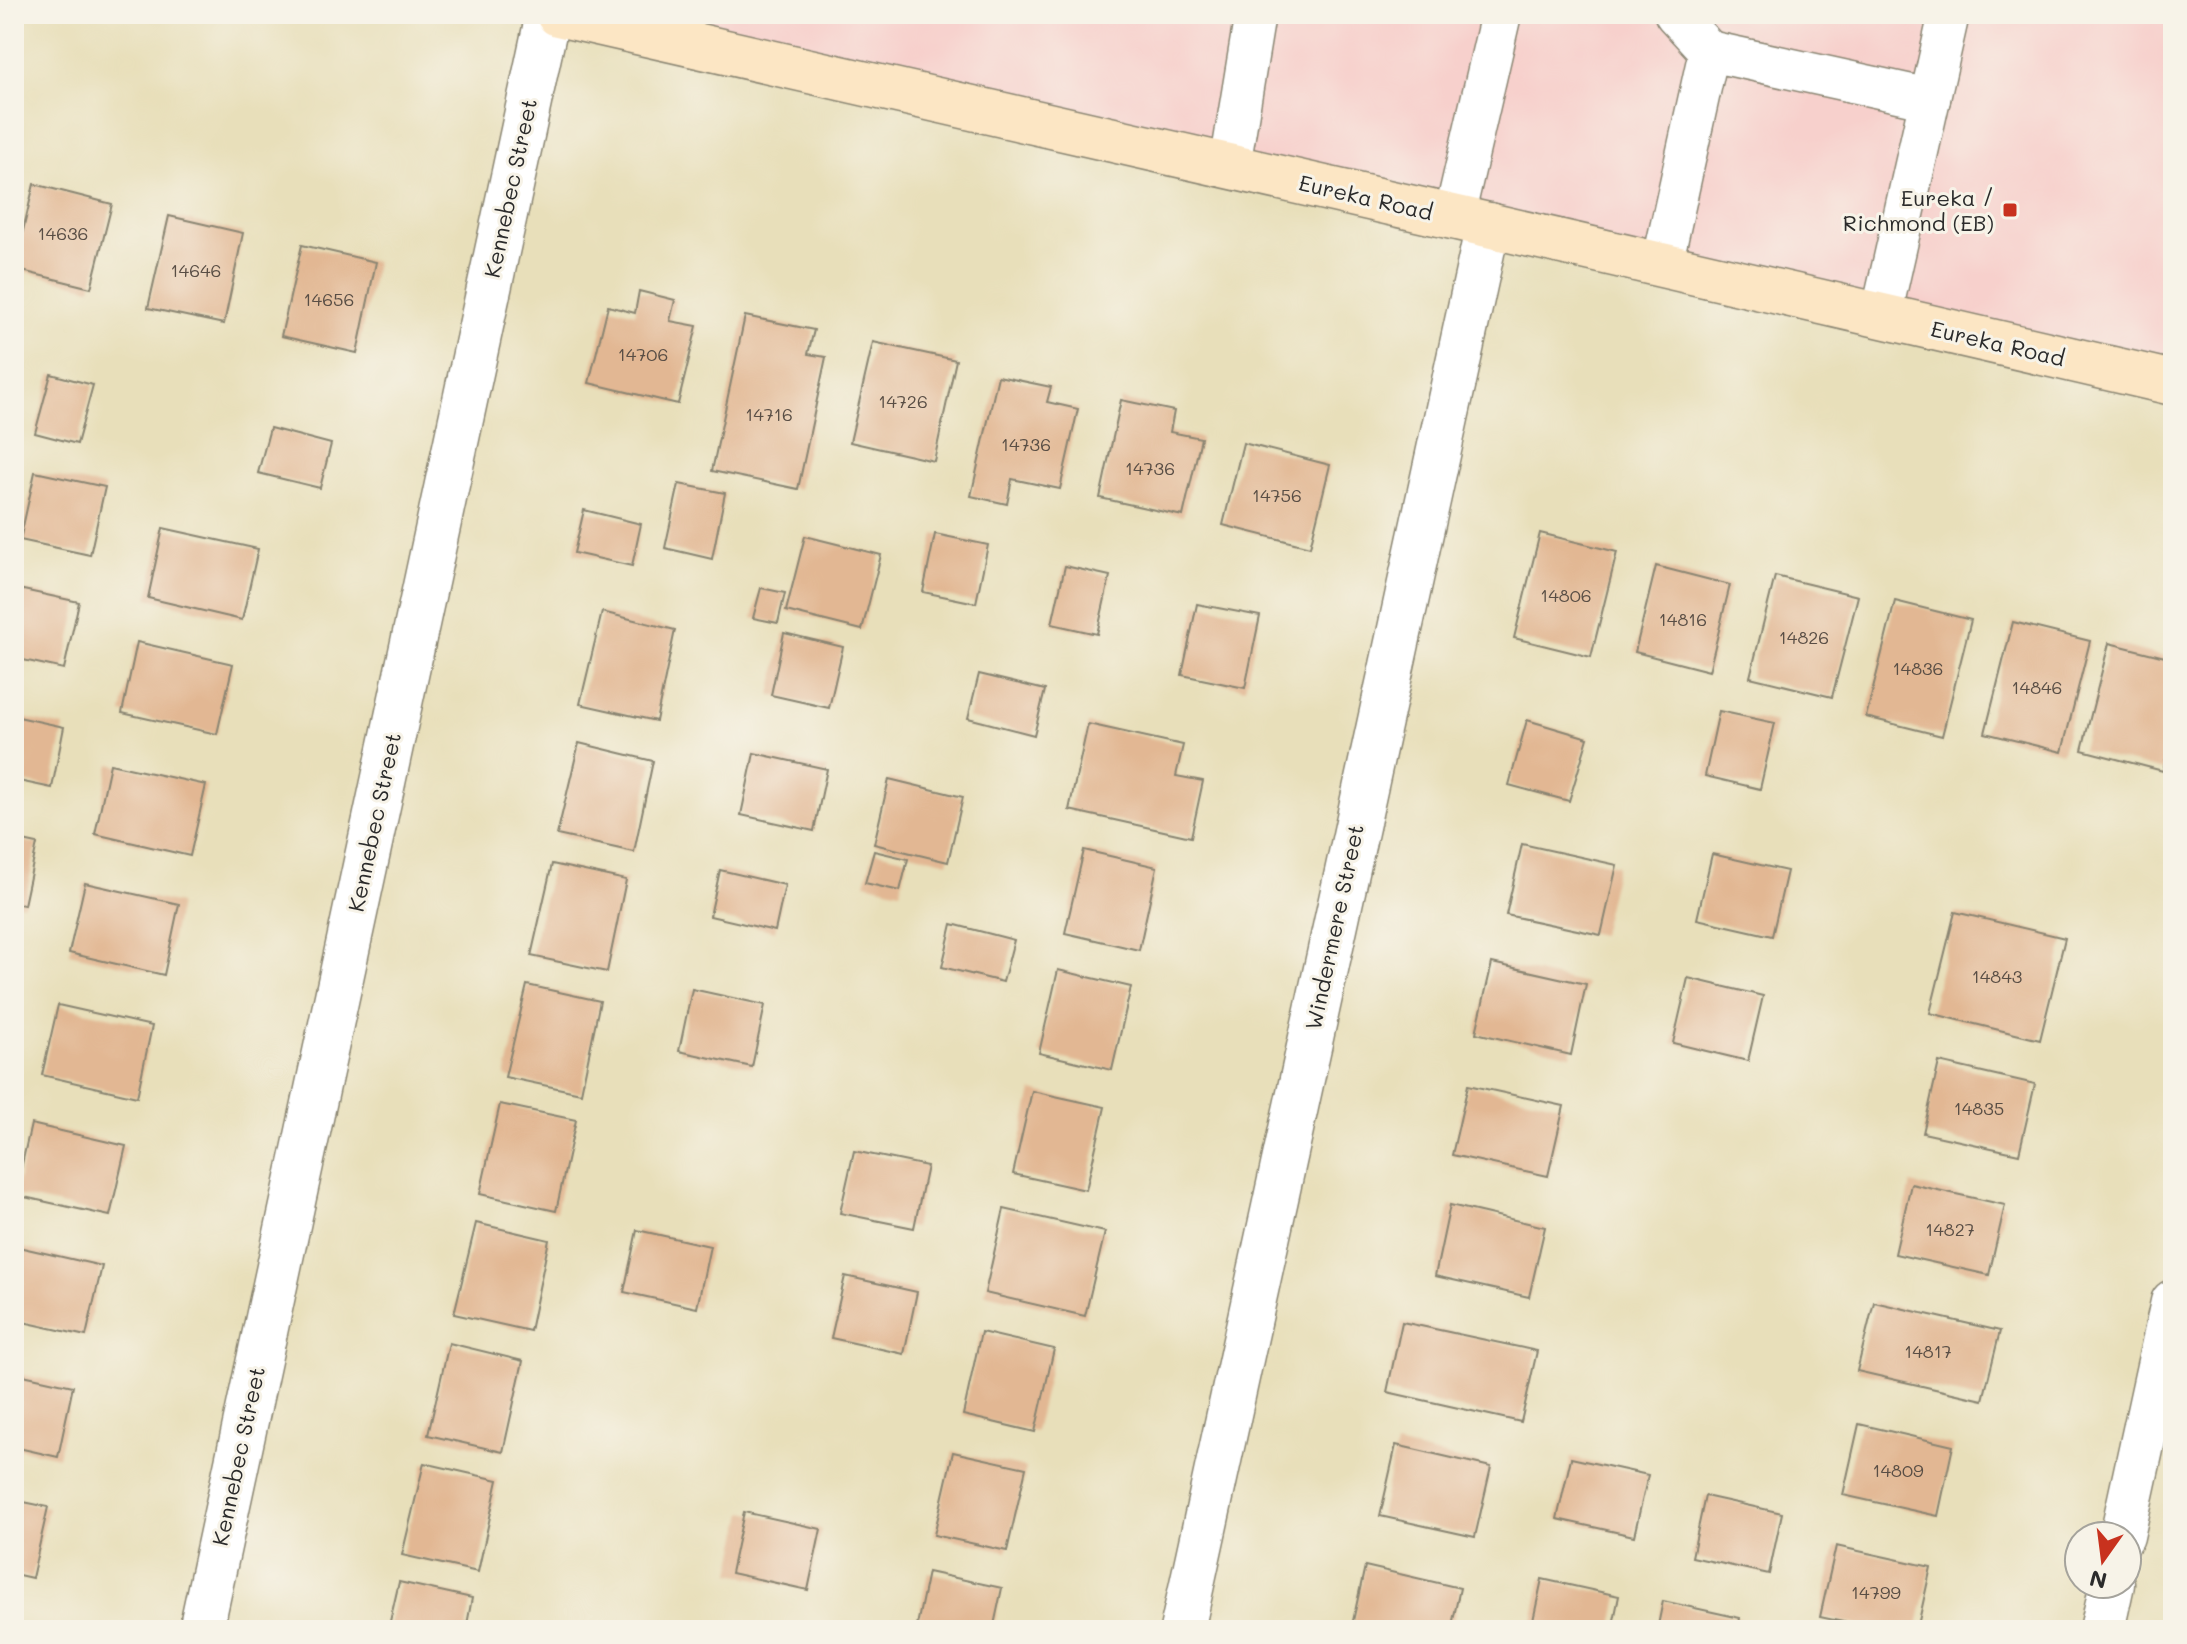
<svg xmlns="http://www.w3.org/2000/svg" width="2187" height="1644" viewBox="0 0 2187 1644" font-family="Mali,sans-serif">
  <rect width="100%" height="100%" fill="#f7f3e8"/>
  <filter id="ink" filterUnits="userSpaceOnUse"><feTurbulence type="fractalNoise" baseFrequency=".0125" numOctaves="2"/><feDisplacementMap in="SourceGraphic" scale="16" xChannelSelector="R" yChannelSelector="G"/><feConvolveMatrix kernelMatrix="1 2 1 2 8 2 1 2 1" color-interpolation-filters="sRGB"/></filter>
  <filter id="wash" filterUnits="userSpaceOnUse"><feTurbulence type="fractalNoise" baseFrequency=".006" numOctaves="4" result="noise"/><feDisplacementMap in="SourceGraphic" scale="32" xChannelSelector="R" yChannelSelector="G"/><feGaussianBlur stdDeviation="1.8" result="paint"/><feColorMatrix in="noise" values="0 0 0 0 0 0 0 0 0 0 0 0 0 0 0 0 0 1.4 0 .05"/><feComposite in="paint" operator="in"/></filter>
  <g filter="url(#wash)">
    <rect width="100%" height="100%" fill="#e8dfba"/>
    <polygon fill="#f7d0cc" points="558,14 2173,14 2173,383"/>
    <g id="blocks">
      <g fill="#e2b793">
        <polygon points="34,184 112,204 91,288 14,269"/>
        <polygon points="169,216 243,233 224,324 148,308"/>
        <polygon points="302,245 376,262 357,353 281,336"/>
        <polygon points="639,291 675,300 670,321 697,326 678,404 589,383 608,306 635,313"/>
        <polygon points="745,316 814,330 808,354 826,357 798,489 712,471"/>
        <polygon points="873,342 956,360 934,461 850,442"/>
        <polygon points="51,374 93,385 77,444 35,433"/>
        <polygon points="998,376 1051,387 1047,402 1078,409 1060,489 1012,479 1007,504 971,496"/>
        <polygon points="1121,400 1174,411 1170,432 1201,438 1183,516 1100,498"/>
        <polygon points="270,428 331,444 320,488 258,473"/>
        <polygon points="1243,443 1330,465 1310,547 1223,525"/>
        <polygon points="35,472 105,487 90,555 20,540"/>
        <polygon points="679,484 725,493 712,559 665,548"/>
        <polygon points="584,510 641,524 632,566 574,553"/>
        <polygon points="163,528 258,549 242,620 148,598"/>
        <polygon points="1540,533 1617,552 1591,657 1514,638"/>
        <polygon points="935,534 988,545 976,603 923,592"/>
        <polygon points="805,536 881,555 862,630 786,611"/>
        <polygon points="1065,566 1110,576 1097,634 1052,624"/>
        <polygon points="1656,566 1730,585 1709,671 1635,652"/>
        <polygon points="1775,576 1858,596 1832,697 1750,677"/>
        <polygon points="14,588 79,602 64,669 14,658"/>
        <polygon points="761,588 785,593 778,623 753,618"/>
        <polygon points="1895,601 1971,620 1942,736 1866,717"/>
        <polygon points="1197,604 1260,616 1245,688 1182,675"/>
        <polygon points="602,612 675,630 656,721 580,704"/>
        <polygon points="2013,622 2090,641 2062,752 1985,733"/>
        <polygon points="784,633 843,647 829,708 771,695"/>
        <polygon points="137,642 233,664 217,734 122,713"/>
        <polygon points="2109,643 2173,659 2173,730 2163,771 2082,750"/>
        <polygon points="979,674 1045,690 1034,735 968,718"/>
        <polygon points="1719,711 1775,723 1760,789 1705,776"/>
        <polygon points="14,716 64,727 52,788 14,780"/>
        <polygon points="1527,720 1588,738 1569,801 1509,785"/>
        <polygon points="1088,724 1183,745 1176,776 1203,781 1191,837 1069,810"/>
        <polygon points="579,743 653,761 634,852 557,835"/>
        <polygon points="754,753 827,769 814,831 741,815"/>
        <polygon points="110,764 206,785 190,856 95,834"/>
        <polygon points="889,779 963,797 948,862 874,844"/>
        <polygon points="14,839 37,844 24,905 14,903"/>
        <polygon points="1522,844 1617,865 1601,935 1506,915"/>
        <polygon points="1084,850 1157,867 1139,950 1065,933"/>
        <polygon points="874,851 908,859 900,891 865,883"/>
        <polygon points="1712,854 1787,871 1772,936 1697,919"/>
        <polygon points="552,864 626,880 607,972 531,956"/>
        <polygon points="720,870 785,885 775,931 710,916"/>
        <polygon points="85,883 179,904 164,975 69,953"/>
        <polygon points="1955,912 2065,938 2040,1040 1930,1013"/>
        <polygon points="952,924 1014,940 1003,982 942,967"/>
        <polygon points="1492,963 1586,984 1571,1055 1476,1033"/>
        <polygon points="1058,970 1131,987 1112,1070 1039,1053"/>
        <polygon points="1688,978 1763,996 1748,1061 1673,1043"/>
        <polygon points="527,985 600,1001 581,1093 505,1077"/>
        <polygon points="692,989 765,1005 752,1067 679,1051"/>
        <polygon points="58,1005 152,1026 137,1097 42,1075"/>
        <polygon points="1939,1062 2035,1084 2019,1154 1923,1133"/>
        <polygon points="1468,1085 1564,1106 1548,1176 1452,1155"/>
        <polygon points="1032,1091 1105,1107 1086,1190 1013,1174"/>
        <polygon points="500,1104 576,1120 556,1211 480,1194"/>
        <polygon points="31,1124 126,1146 110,1216 15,1195"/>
        <polygon points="854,1151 927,1166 914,1228 840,1213"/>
        <polygon points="1911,1184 2005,1205 1989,1275 1895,1254"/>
        <polygon points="1450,1205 1545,1227 1529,1297 1435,1276"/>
        <polygon points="1004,1209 1105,1232 1085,1316 985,1293"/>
        <polygon points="476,1223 549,1240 530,1331 454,1314"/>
        <polygon points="637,1230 710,1246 697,1308 624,1292"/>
        <polygon points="14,1246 102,1266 86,1336 14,1320"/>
        <polygon points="845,1276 917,1292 904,1354 831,1338"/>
        <polygon points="1874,1302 2000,1331 1983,1400 1857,1371"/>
        <polygon points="1402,1322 1537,1351 1521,1422 1387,1392"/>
        <polygon points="981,1332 1054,1349 1035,1432 963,1415"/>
        <polygon points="449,1343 523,1361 503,1452 428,1435"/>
        <polygon points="14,1373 73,1386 58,1457 14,1447"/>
        <polygon points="1859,1424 1953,1446 1938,1516 1843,1495"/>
        <polygon points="1396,1445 1491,1467 1475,1537 1380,1516"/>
        <polygon points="953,1452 1026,1468 1007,1551 934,1535"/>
        <polygon points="1571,1458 1648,1475 1634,1536 1557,1519"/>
        <polygon points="424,1463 498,1480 478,1572 402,1555"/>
        <polygon points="1705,1496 1782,1513 1769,1574 1692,1557"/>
        <polygon points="14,1500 48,1507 32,1578 14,1574"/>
        <polygon points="744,1512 821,1529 808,1590 731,1573"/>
        <polygon points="1836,1546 1931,1567 1917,1630 1880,1630 1820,1617"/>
        <polygon points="1365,1566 1460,1588 1451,1630 1351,1630"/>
        <polygon points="928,1572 1002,1588 993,1630 916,1630"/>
        <polygon points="1542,1579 1619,1596 1612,1630 1531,1630"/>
        <polygon points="399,1582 472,1598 466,1630 388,1630"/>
        <polygon points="1663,1601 1740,1618 1738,1630 1657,1630"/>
      </g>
    </g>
  </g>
  <g filter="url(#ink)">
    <use href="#blocks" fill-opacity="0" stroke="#8a8572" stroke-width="2"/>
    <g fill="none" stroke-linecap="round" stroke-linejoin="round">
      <defs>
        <g id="lane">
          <polyline points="1709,51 1930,99"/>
          <polyline points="1230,166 1255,14"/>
          <polyline points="1454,217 1501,14"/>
          <polyline points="1662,265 1709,51 1675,14"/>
          <polyline points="1881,316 1949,14"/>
        </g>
        <g id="street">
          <polyline points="2122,1536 2173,1302"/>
          <polyline points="201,1630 548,14"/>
          <polyline points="1182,1630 1488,225"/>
          <polyline points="2102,1630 2112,1584"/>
        </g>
        <polyline id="secondary" points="558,14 1488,225 2173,383"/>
      </defs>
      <use href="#lane" stroke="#8a8572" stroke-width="43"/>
      <use href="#street" stroke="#8a8572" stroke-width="47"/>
      <use href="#secondary" stroke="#8a8572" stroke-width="47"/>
      <use href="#lane" stroke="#fff" stroke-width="40"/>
      <use href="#street" stroke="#fff" stroke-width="44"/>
      <use href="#secondary" stroke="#fce6c4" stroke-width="44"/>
    </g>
  </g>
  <rect fill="#c8321e" stroke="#f7f3e8" stroke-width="3" x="2002" y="202" width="16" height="16" rx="4"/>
  <g text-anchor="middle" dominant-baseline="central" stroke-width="6" stroke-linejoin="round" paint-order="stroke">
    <g font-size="18" fill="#594e45">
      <text x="63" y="233">14636</text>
      <text x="196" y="270">14646</text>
      <text x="329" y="299">14656</text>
      <text x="643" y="354">14706</text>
      <text x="903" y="401">14726</text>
      <text x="769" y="414">14716</text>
      <text x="1026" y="444">14736</text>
      <text x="1150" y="468">14736</text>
      <text x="1277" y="495">14756</text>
      <text x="1566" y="595">14806</text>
      <text x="1683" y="619">14816</text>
      <text x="1804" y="637">14826</text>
      <text x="1918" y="668">14836</text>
      <text x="2037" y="687">14846</text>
      <text x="1997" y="976">14843</text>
      <text x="1979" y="1108">14835</text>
      <text x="1950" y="1229">14827</text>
      <text x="1928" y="1351">14817</text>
      <text x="1898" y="1470">14809</text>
      <text x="1876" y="1592">14799</text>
    </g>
    <g font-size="22" fill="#2b2b2b" stroke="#f7f3e8">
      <text transform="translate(510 188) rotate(-78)">Kennebec Street</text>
      <text transform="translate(1366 197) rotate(13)">Eureka Road</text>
      <text transform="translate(1998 343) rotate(13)">Eureka Road</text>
      <text transform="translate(374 822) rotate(-78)">Kennebec Street</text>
      <text transform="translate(1334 927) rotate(-78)">Windermere Street</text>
      <text transform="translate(238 1456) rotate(-78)">Kennebec Street</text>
    </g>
    <g font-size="22" fill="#2b2b2b" stroke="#f7f3e8" text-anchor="end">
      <text x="1994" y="197">Eureka /<tspan x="1994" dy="25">Richmond (EB)</tspan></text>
    </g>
  </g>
  <rect width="2187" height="1644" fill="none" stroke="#f7f3e8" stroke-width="48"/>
  <g transform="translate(2103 1560) rotate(194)"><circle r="38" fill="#f7f3e8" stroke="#a5a39c" stroke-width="2"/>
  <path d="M0-6L14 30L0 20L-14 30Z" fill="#c8321e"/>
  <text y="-12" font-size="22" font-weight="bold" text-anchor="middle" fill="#2b2b2b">N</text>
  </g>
</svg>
